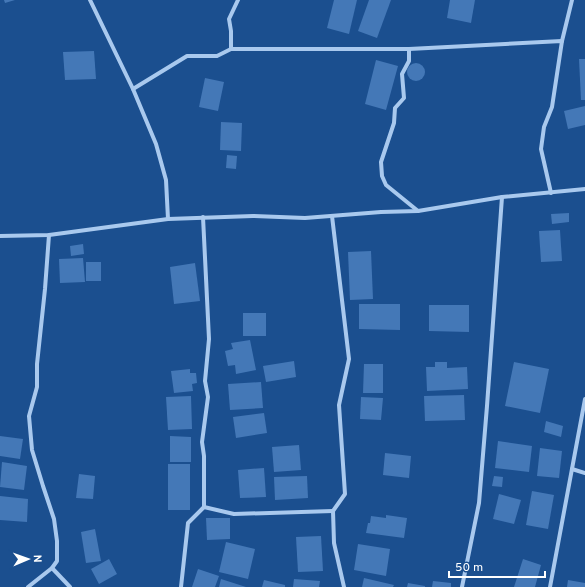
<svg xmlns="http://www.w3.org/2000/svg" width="585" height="587" viewBox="0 0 585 587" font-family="Overpass,sans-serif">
  <rect width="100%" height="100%" fill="#1b4f8f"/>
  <g fill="#4478b7">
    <polygon points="4,0 15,0 5,3"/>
    <polygon points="334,0 357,0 349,34 327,28"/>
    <polygon points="369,0 391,0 377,38 358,31"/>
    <polygon points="450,0 475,0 471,23 447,18"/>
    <polygon points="94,51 96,79 65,80 63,52"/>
    <polygon points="579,59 585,59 585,100 581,100"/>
    <polygon points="376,60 398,66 386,110 365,104"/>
    <circle cx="416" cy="72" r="9"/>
    <polygon points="205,78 224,82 218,111 199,107"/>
    <polygon points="585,106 585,125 568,129 564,111"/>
    <polygon points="221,122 242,123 241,151 220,150"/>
    <polygon points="227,155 237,156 236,169 226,168"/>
    <polygon points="569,213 569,222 552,224 551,214"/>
    <polygon points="560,230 562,261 541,262 539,231"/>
    <polygon points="83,244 84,254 71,256 70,246"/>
    <polygon points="371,251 373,299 350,300 348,252"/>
    <polygon points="83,258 85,282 60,283 59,259"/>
    <rect x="86" y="262" width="15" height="19"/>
    <polygon points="195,263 200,301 174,304 170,267"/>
    <polygon points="359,304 400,304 400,330 359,329"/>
    <polygon points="429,305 469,305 469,332 429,331"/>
    <rect x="243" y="313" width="23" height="23"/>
    <polygon points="250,340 256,370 236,374 235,365 228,366 225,351 233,349 231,343"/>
    <polygon points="294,361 296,377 266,382 263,366"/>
    <polygon points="435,362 447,362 447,368 467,367 468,389 427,391 426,367 435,367"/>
    <polygon points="514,362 549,369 540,413 505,406"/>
    <polygon points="364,364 383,364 383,393 363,393"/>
    <polygon points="190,369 190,373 196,373 197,383 192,384 193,391 174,393 171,371"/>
    <polygon points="261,382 263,408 230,410 228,384"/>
    <polygon points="464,395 465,420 425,421 424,396"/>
    <polygon points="191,396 192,429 168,430 166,397"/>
    <polygon points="361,397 383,398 381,420 360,419"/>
    <polygon points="264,413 267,433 236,438 233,417"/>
    <polygon points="546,421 563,426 561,437 544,432"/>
    <polygon points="0,436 23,439 20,459 0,456"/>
    <polygon points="170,436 191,437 191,462 170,462"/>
    <polygon points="498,441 532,446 529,472 495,468"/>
    <polygon points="299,445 301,470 274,472 272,447"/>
    <polygon points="540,448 562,451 559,478 537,476"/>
    <polygon points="385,453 411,456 409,478 383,475"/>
    <polygon points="2,462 27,466 24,490 0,487"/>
    <rect x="168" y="464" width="22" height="46"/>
    <polygon points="264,468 266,497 240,498 238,470"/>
    <polygon points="79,474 95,476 93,499 76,498"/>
    <polygon points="307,476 308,498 275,500 274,477"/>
    <polygon points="494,476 503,477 502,487 492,486"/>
    <polygon points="532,491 554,495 548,529 526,525"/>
    <polygon points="499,494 521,500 514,524 493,519"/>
    <polygon points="0,496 28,499 27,522 0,520"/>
    <polygon points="386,515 407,518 404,538 366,533 368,523 370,523 371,516 386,518"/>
    <polygon points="206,518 230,518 230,539 207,540"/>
    <polygon points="95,529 101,561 86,563 81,532"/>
    <polygon points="321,536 323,571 298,572 296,537"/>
    <polygon points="226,542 255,549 248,579 219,572"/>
    <polygon points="358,544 390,549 386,576 354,570"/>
    <polygon points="109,559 117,574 99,584 91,569"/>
    <polygon points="523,559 541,565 535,587 514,587"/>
    <polygon points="198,569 219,576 215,587 192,587"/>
    <polygon points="364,578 394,585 393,587 362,587"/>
    <polygon points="221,579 246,587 219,587"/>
    <polygon points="294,579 320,581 319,587 293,587"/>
    <polygon points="264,580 285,585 285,587 262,587"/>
    <polygon points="568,580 585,583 585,587 567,587"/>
    <polygon points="433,581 451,583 451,587 432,587"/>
    <polygon points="408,583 425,586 425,587 407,587"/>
  </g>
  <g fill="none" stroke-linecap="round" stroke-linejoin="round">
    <g stroke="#a9c9ee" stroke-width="4">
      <polyline points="90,0 133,89 156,144 166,180 168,219"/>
      <polyline points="562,41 572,0"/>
      <polyline points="231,49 231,31 229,19 238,0"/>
      <polyline points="409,49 562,41 552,107 544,127 541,149 551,193"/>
      <polyline points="133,89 187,56 217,56 231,49 409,49 409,61 402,74 404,98 395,108 394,123 381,162 382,176 386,185 418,211"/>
      <polyline points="332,216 349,359 339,405 345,494 333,511 334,543 344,587"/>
      <polyline points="0,236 49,235 168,219 253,216 305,218 381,212 418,211 502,197 585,189"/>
      <polyline points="572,469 585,473"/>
      <polyline points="204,507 234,514 333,511"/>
      <polyline points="52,568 70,587"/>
      <polyline points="28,587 52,568 57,561 57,541 54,519 43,486 32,450 29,416 37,387 37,364 45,289 49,235"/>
      <polyline points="181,587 188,523 204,507 204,456 202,442 208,397 205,381 209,339 203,217"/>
      <polyline points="462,587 479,503 487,406 502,197"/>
      <polyline points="550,587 585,399"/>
    </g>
  </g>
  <g transform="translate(28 559) rotate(88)" stroke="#1b4f8f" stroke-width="3" paint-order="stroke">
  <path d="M0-3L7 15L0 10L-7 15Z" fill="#ffffff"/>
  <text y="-6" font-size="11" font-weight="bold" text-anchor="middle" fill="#ffffff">N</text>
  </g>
  <path d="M449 571v6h96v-6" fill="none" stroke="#ffffff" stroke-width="2"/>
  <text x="455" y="571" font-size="12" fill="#ffffff" stroke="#1b4f8f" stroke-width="3" paint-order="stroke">50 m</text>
</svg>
